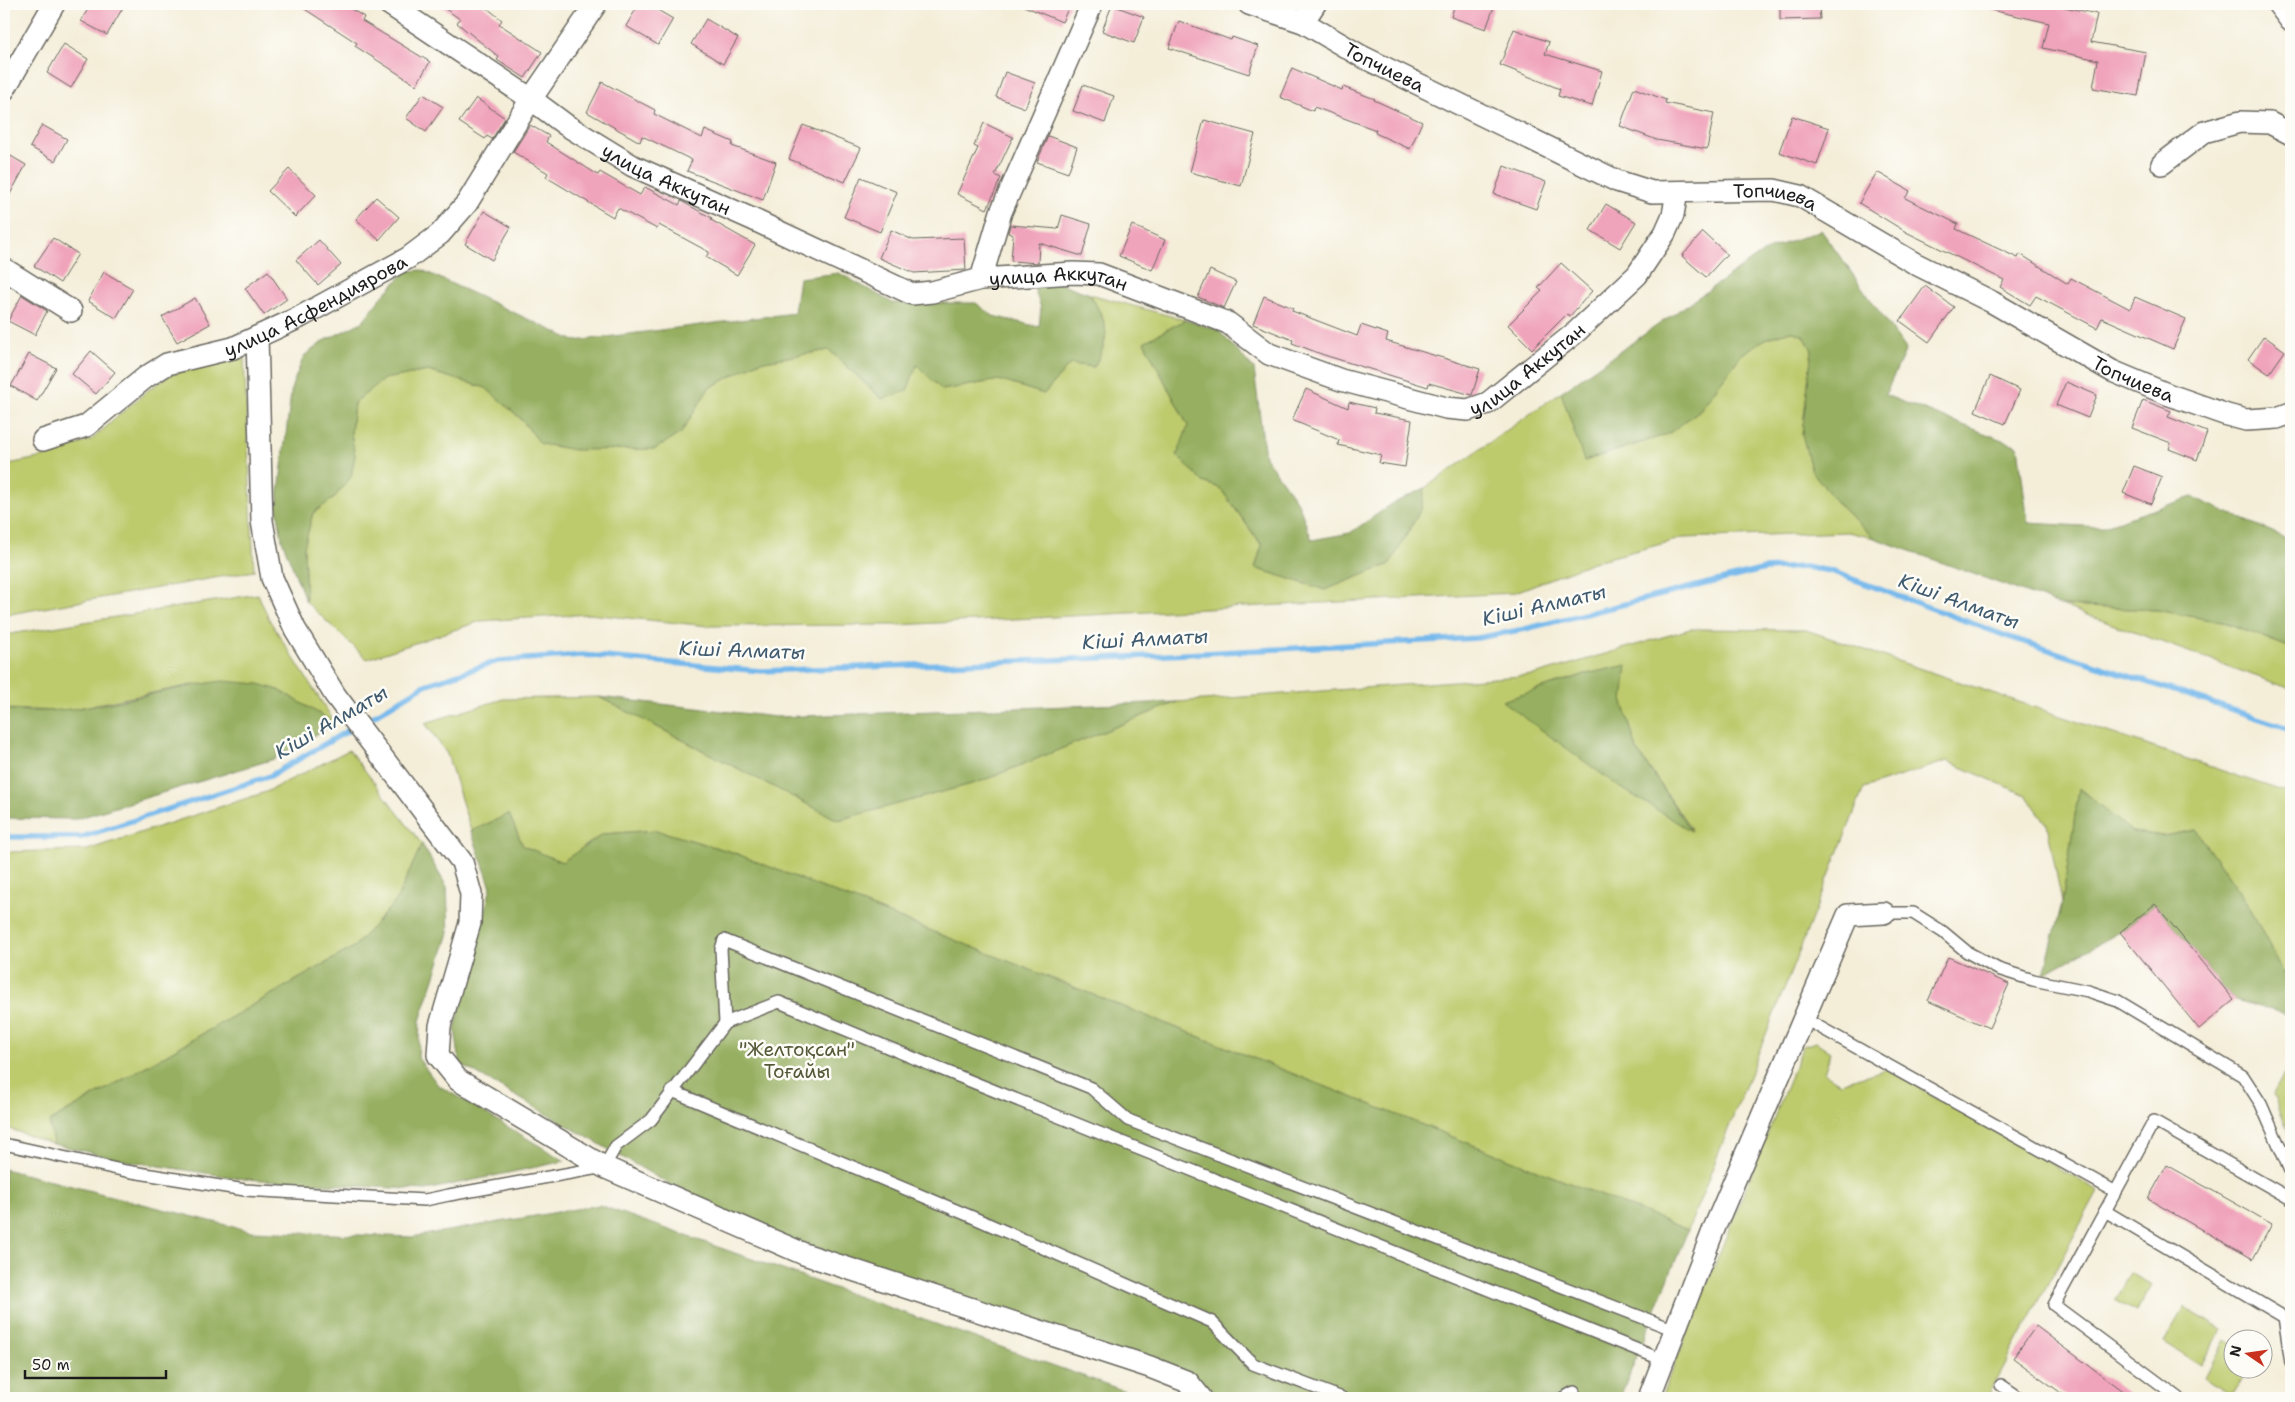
<svg xmlns="http://www.w3.org/2000/svg" width="2295" height="1402" viewBox="0 0 2295 1402" font-family="'Shantell Sans',sans-serif">
  <rect width="100%" height="100%" fill="#fdfcf7"/>
  <filter id="ink" filterUnits="userSpaceOnUse"><feTurbulence type="fractalNoise" baseFrequency=".02" numOctaves="2"/><feDisplacementMap in="SourceGraphic" scale="10" xChannelSelector="R" yChannelSelector="G"/><feConvolveMatrix kernelMatrix="1 2 1 2 8 2 1 2 1" color-interpolation-filters="sRGB"/></filter>
  <filter id="wash" filterUnits="userSpaceOnUse"><feTurbulence type="fractalNoise" baseFrequency=".0096" numOctaves="4" result="noise"/><feDisplacementMap in="SourceGraphic" scale="20" xChannelSelector="R" yChannelSelector="G"/><feGaussianBlur stdDeviation="1.12" result="paint"/><feColorMatrix in="noise" values="0 0 0 0 0 0 0 0 0 0 0 0 0 0 0 0 0 1.4 0 .05"/><feComposite in="paint" operator="in"/></filter>
  <g filter="url(#wash)">
    <rect width="100%" height="100%" fill="#f4eed9"/>
    <g fill="#bdcb6d" stroke="#6c7444" fill-rule="evenodd">
      <path d="M1090,294L1185,320L1144,342L1188,426L1203,482L1220,488L1262,546L1255,568L1325,590L1390,564L1421,509L1425,488L1561,392L1585,461L1668,434L1700,410L1742,354L1767,338L1791,331L1804,336L1812,350L1802,434L1837,503L1874,538L1848,532L1684,538L1593,562L1513,593L899,625L708,626L589,614L481,621L367,659L306,602L304,547L313,513L334,498L355,456L351,433L354,403L384,379L428,371L486,388L520,418L541,444L681,433L709,388L758,362L829,350L882,399L917,365L942,390L999,380L1044,394L1070,364L1094,367C1112,333 1108,326 1090,294Z"/>
      <polygon points="244,357 254,571 4,615 4,465 43,457 91,440 148,390 172,374"/>
      <polygon points="258,594 270,621 335,723 279,690 191,685 63,711 4,709 4,635"/>
      <polygon points="2062,606 2157,610 2227,623 2291,648 2291,689"/>
      <path d="M1690,629L1806,630L2291,794V989L2249,906L2196,830L2163,836L2132,832L2079,789L2062,903L2047,824L2026,795L1947,761L1864,788L1688,1230L732,852L656,830L603,834L562,862L523,846L509,815L471,831L447,754L425,723L503,699L599,697L838,820L979,782L1177,702L1534,675ZM1626,666L1623,702L1637,750L1691,829L1503,701L1586,674Z"/>
      <polygon points="349,750 422,844 396,901 354,947 50,1121 53,1144 4,1127 4,852 87,850 266,792"/>
      <polygon points="1816,1042 1831,1052 1824,1073 1840,1083 1887,1069 2098,1191 1987,1398 1661,1398 1803,1046"/>
      <polygon points="2291,1062 2291,1138 2273,1095"/>
      <polygon points="2130,1273 2152,1285 2136,1312 2115,1300"/>
      <polygon points="2184,1307 2222,1330 2201,1365 2164,1342"/>
      <polygon points="2226,1340 2232,1345 2232,1370 2244,1370 2245,1373 2232,1396 2203,1379"/>
    </g>
    <g fill="#96af60" stroke="#59663e">
      <polygon points="1821,230 1906,349 1885,395 2018,446 2028,523 2101,527 2192,497 2291,540 2291,648 2227,623 2157,610 2062,606 1874,538 1837,503 1811,470 1802,434 1812,350 1804,336 1791,331 1767,338 1742,354 1700,410 1668,434 1584,461 1561,392 1765,251"/>
      <path d="M422,270L575,341L794,313L799,278L839,273L893,303H976L993,316L1039,327L1041,308L1034,288L1056,282L1090,294C1108,326 1112,333 1094,367L1070,364L1044,394L999,380L942,390L917,365L907,391L882,399L829,350L758,362L709,388L681,433L655,449L575,450L541,444L520,418L486,388L428,371L384,379L354,403L351,433L355,456L351,477L334,498L313,513L304,547L306,602L282,540L277,507L292,386L304,356L324,341L362,322L380,299L406,271Z"/>
      <polygon points="1185,320 1218,330 1254,369 1265,457 1298,503 1312,540 1350,533 1392,504 1425,488 1421,509 1390,564 1325,590 1255,568 1262,545 1220,488 1203,482 1177,455 1188,426 1144,342"/>
      <polygon points="1627,665 1623,702 1637,750 1691,831 1618,786 1502,701 1586,674"/>
      <path d="M223,681L259,684L279,690L335,723L274,759L76,819L4,818V709C77,719 150,690 223,681Z"/>
      <polygon points="599,697 776,717 1177,702 979,782 838,820"/>
      <polygon points="2079,788 2132,832 2163,836 2196,830 2249,906 2291,989 2291,1015 2234,1000 2155,904 2120,932 2044,974 2062,903"/>
      <polygon points="509,814 523,846 562,862 603,834 656,830 732,852 1688,1230 1620,1398 1209,1398 995,1312 723,1215 460,1064 455,1029 491,887 471,831"/>
      <polygon points="422,844 447,887 449,933 420,1021 418,1058 438,1085 565,1161 426,1190 244,1179 127,1161 53,1144 49,1122 354,947 396,901"/>
      <polygon points="4,1169 250,1231 412,1237 599,1205 1145,1398 4,1398"/>
    </g>
    <g fill="none" stroke-linecap="round" stroke-linejoin="round">
      <g stroke="#77b9ec" stroke-width="5.5">
        <polyline points="362,723 425,685 498,661 582,655 761,671 1150,656 1477,638 1525,629 1765,569 1805,567 1831,571 2006,636 2291,729"/>
        <polyline points="4,837 82,837 270,776 354,727"/>
      </g>
    </g>
    <g id="blocks">
      <g fill="#f0a4bc">
        <polygon points="91,4 125,4 107,35 81,21"/>
        <polygon points="297,4 343,4 364,17 362,21 430,62 416,85 355,46 357,43"/>
        <polygon points="438,4 482,4 502,20 499,24 542,52 525,78 497,60 499,57 457,23 460,19"/>
        <polygon points="639,4 647,4 673,19 658,45 626,26"/>
        <polygon points="1019,4 1070,4 1062,22"/>
        <polygon points="1455,4 1495,4 1486,29 1451,17"/>
        <polygon points="1780,4 1819,4 1820,19 1780,20"/>
        <polygon points="1992,4 2051,4 2097,14 2091,42 2146,52 2138,96 2093,88 2098,60 2043,48 2049,23 1991,10"/>
        <polygon points="1112,5 1144,17 1134,43 1102,31"/>
        <polygon points="706,19 738,38 723,64 691,44"/>
        <polygon points="1179,21 1231,40 1232,37 1258,46 1249,74 1169,48"/>
        <polygon points="1514,29 1549,42 1545,54 1602,71 1592,106 1558,96 1560,89 1500,65"/>
        <polygon points="64,44 88,59 71,88 47,73"/>
        <polygon points="1292,68 1342,90 1343,87 1375,99 1374,100 1422,122 1410,149 1375,133 1376,130 1314,107 1313,111 1280,97"/>
        <polygon points="1005,72 1035,83 1025,108 996,97"/>
        <polygon points="602,82 655,110 654,114 702,138 705,130 733,142 732,146 776,162 763,200 687,171 692,160 642,136 640,142 587,112"/>
        <polygon points="1083,85 1114,96 1105,123 1073,111"/>
        <polygon points="1634,88 1666,100 1665,103 1714,113 1707,149 1657,140 1620,126"/>
        <polygon points="423,94 443,107 426,132 406,118"/>
        <polygon points="476,98 505,118 492,139 487,136 485,139 459,122"/>
        <polygon points="1792,116 1829,128 1817,165 1779,152"/>
        <polygon points="1204,120 1255,134 1241,186 1190,172"/>
        <polygon points="984,123 1013,137 995,175 1001,178 987,209 957,194 978,148 974,146"/>
        <polygon points="42,125 67,139 55,161 30,147"/>
        <polygon points="530,125 549,136 546,142 598,175 600,172 640,195 645,187 679,205 681,201 712,218 711,220 755,245 737,275 706,257 709,252 659,225 657,229 618,208 613,217 546,177 548,173 513,152"/>
        <polygon points="803,125 861,148 845,182 789,159"/>
        <polygon points="1048,136 1077,147 1068,173 1037,162"/>
        <polygon points="4,152 26,165 4,205"/>
        <polygon points="1504,166 1546,182 1536,209 1494,194"/>
        <polygon points="289,169 316,195 295,217 268,191"/>
        <polygon points="1877,172 1910,191 1905,198 1958,224 1956,229 2018,258 2020,254 2068,284 2071,278 2130,309 2135,297 2186,319 2173,349 2102,318 2097,328 2036,296 2030,305 2000,287 2004,280 1906,232 1859,203"/>
        <polygon points="861,177 897,192 880,232 844,217"/>
        <polygon points="376,197 399,217 379,240 356,219"/>
        <polygon points="1606,204 1636,222 1620,248 1590,230"/>
        <polygon points="484,211 511,227 492,260 465,244"/>
        <polygon points="1062,215 1091,224 1082,256 1039,243 1038,263 1011,261 1013,235 1008,233 1010,225 1058,229"/>
        <polygon points="1132,225 1165,240 1152,270 1119,256"/>
        <polygon points="891,230 913,240 964,238 966,270 914,273 879,258"/>
        <polygon points="1703,232 1727,254 1706,277 1682,256"/>
        <polygon points="53,238 78,254 60,283 34,266"/>
        <polygon points="319,240 341,265 318,285 296,260"/>
        <polygon points="1561,263 1592,291 1570,316 1567,314 1532,349 1508,325 1542,291 1538,288"/>
        <polygon points="1210,270 1236,282 1224,308 1198,297"/>
        <polygon points="268,271 287,299 264,315 245,288"/>
        <polygon points="104,272 133,289 116,318 88,301"/>
        <polygon points="1925,286 1954,307 1929,342 1900,321"/>
        <polygon points="22,295 47,311 35,335 8,321"/>
        <polygon points="1264,296 1293,308 1292,311 1357,336 1361,325 1388,334 1386,341 1480,369 1472,395 1429,383 1428,387 1324,355 1292,343 1293,340 1253,324"/>
        <polygon points="195,298 210,324 177,342 162,317"/>
        <polygon points="2264,336 2285,351 2269,374 2248,359"/>
        <polygon points="91,351 115,372 96,394 72,374"/>
        <polygon points="29,354 56,368 37,401 11,386"/>
        <polygon points="1990,376 2020,390 2005,424 1975,411"/>
        <polygon points="2066,382 2097,395 2088,418 2056,405"/>
        <polygon points="1306,389 1348,408 1349,402 1375,408 1374,413 1412,420 1405,467 1379,463 1381,455 1338,445 1339,440 1292,420"/>
        <polygon points="2143,400 2171,411 2168,417 2207,432 2197,460 2169,449 2171,443 2132,428"/>
        <polygon points="2134,466 2162,477 2151,504 2123,493"/>
        <polygon points="2155,904 2234,1000 2199,1029 2120,932"/>
        <polygon points="1948,957 2009,984 1989,1028 1928,1001"/>
        <polygon points="2167,1165 2272,1224 2253,1259 2148,1199"/>
        <polygon points="2036,1326 2057,1342 2133,1398 2068,1398 2013,1358"/>
      </g>
    </g>
  </g>
  <g filter="url(#ink)">
    <use href="#blocks" fill-opacity="0" stroke="#68665e" stroke-width="1"/>
    <g fill="none" stroke-linecap="round" stroke-linejoin="round">
      <defs>
        <g id="service">
          <polyline points="1884,913 1913,913 1943,932 1967,952 1998,969 2033,980 2088,991 2118,1001 2243,1076 2261,1104 2291,1173"/>
          <polyline points="1805,1019 2116,1192"/>
          <polyline points="725,1023 721,949 724,940 1091,1088 1128,1120 1675,1330"/>
          <polyline points="672,1091 970,1216 1212,1322 1253,1364 1342,1398"/>
          <polyline points="4,1144 126,1171 245,1190 425,1200 449,1195 604,1167 616,1146 651,1120 725,1023 779,1002 928,1064 1663,1360"/>
          <polyline points="2105,1211 2284,1317 2291,1363"/>
          <polyline points="2001,1385 2020,1398"/>
          <polyline points="1563,1398 1574,1392"/>
          <polyline points="2179,1398 2054,1305 2154,1121 2291,1199"/>
        </g>
        <g id="minor">
          <path id="s1" d="M389,4L531,99L566,125L633,166L752,219L912,294L932,292L981,279L1073,273L1099,274L1228,323L1269,354L1341,380L1446,408L1468,410L1488,403L1576,332L1637,275L1665,233L1673,215L1677,192"/>
          <path id="s2" d="M1249,4L1303,22L1361,56L1617,181L1652,192L1774,190L1800,196L1916,264L1992,302L2112,371L2167,394L2227,415L2246,420L2263,419L2277,418L2291,413"/>
          <polyline points="2278,4 2291,21"/>
          <polyline points="1303,22 1315,4"/>
          <polyline points="4,90 54,4"/>
          <polyline points="2162,164 2204,132 2240,122 2270,123 2291,134"/>
          <polyline points="4,269 71,311"/>
          <polyline points="981,279 1001,212 1092,4"/>
          <polyline points="257,337 262,521 272,578 295,629 335,695 462,862 471,894 470,923 440,1026 438,1055 458,1080 604,1167 804,1254 1150,1367 1188,1382 1201,1398"/>
          <path id="s3" d="M43,440L86,426L146,377L167,364L233,348L300,317L408,258L440,234L467,203L531,99L596,4"/>
          <polyline points="1649,1398 1713,1231 1848,915 1884,913"/>
        </g>
      </defs>
      <use href="#service" stroke="#68665e" stroke-width="14"/>
      <use href="#minor" stroke="#68665e" stroke-width="24"/>
      <use href="#service" stroke="#fff" stroke-width="11"/>
      <use href="#minor" stroke="#fff" stroke-width="21"/>
    </g>
  </g>
  <g text-anchor="middle" dominant-baseline="central" stroke-width="5" stroke-linejoin="round" paint-order="stroke">
    <g font-size="19" fill="#1c1c1c" stroke="#fdfcf7">
      <text stroke="none"><textPath href="#s2" startOffset="150">Топчиева</textPath></text>
      <text stroke="none"><textPath href="#s1" startOffset="329">улица Аккутан</textPath></text>
      <text stroke="none"><textPath href="#s2" startOffset="570">Топчиева</textPath></text>
      <text stroke="none"><textPath href="#s1" startOffset="749">улица Аккутан</textPath></text>
      <text stroke="none"><textPath href="#s3" startOffset="308">улица Асфендиярова</textPath></text>
      <text stroke="none"><textPath href="#s1" startOffset="1258">улица Аккутан</textPath></text>
      <text stroke="none"><textPath href="#s2" startOffset="975">Топчиева</textPath></text>
    </g>
    <g font-size="19" fill="#545938" stroke="#fdfcf7">
      <text x="797" y="1049">"Желтоқсан"<tspan x="797" dy="22">Тоғайы</tspan></text>
    </g>
    <g font-size="20" font-style="italic" fill="#405b6f" stroke="#fdfcf7">
      <text transform="translate(1959 601) rotate(20)">Кіші Алматы</text>
      <text transform="translate(1544 605) rotate(-13)">Кіші Алматы</text>
      <text transform="translate(1145 639) rotate(-3)">Кіші Алматы</text>
      <text transform="translate(742 650) rotate(2)">Кіші Алматы</text>
      <text transform="translate(331 722) rotate(-30)">Кіші Алматы</text>
    </g>
  </g>
  <rect width="2295" height="1402" fill="none" stroke="#fdfcf7" stroke-width="20"/>
  <g transform="translate(2248 1354) rotate(283)"><circle r="24" fill="#fdfcf7" stroke="#a3a29f"/>
  <path d="M0-4L9 19L0 12L-9 19Z" fill="#c8321e"/>
  <text y="-8" font-size="14" font-weight="bold" text-anchor="middle" fill="#1c1c1c">N</text>
  </g>
  <path d="M25 1370v8h141v-8" fill="none" stroke="#1c1c1c" stroke-width="2.5"/>
  <text x="32" y="1370" font-size="15" fill="#1c1c1c" stroke="#fdfcf7" stroke-width="4" paint-order="stroke">50 m</text>
</svg>
